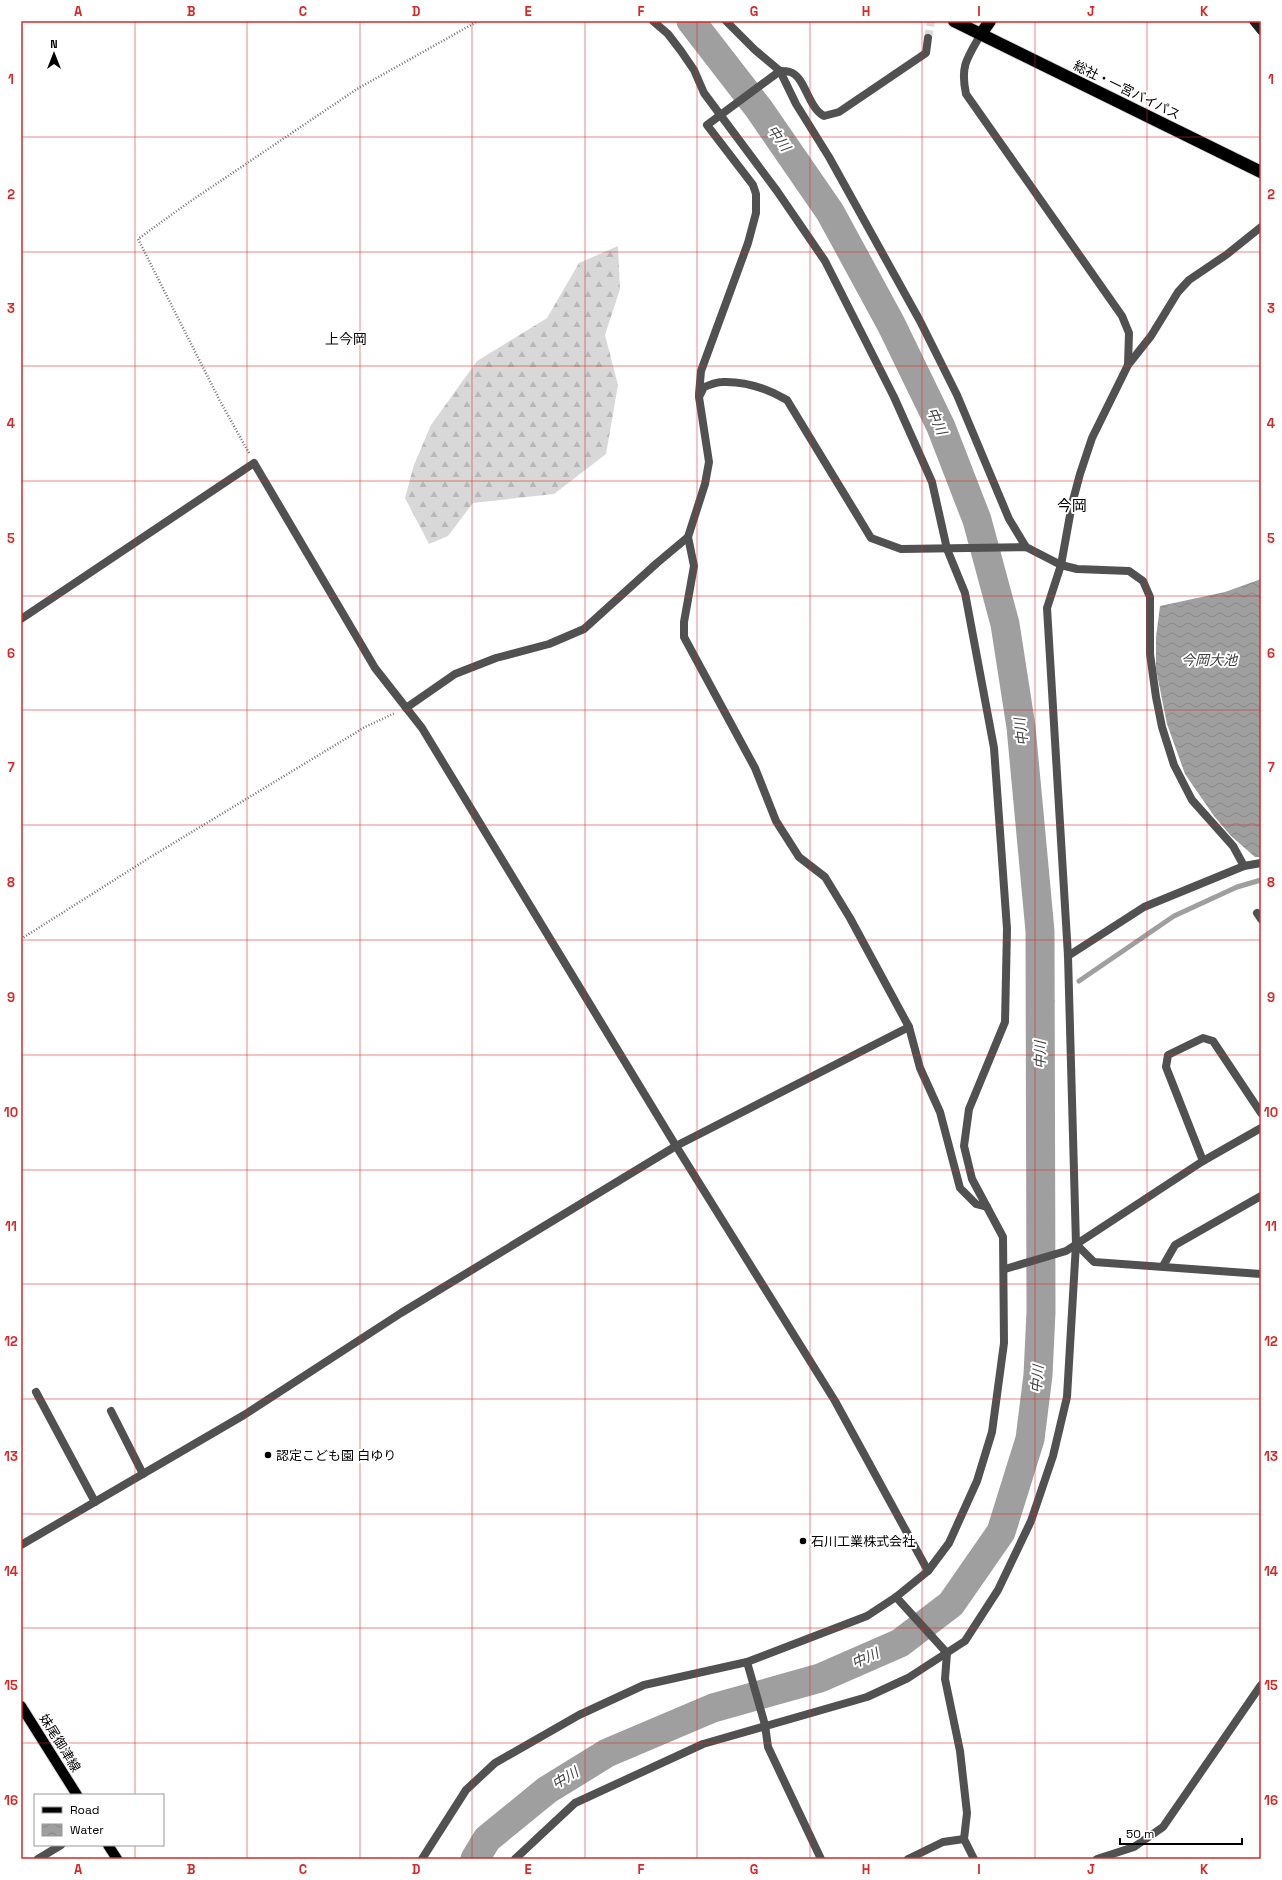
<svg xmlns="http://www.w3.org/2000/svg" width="1282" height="1880" viewBox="0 0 1282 1880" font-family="'Space Grotesk','Noto Sans JP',sans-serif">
  <defs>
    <pattern id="forest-firs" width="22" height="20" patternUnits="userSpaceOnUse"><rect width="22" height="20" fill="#d8d8d8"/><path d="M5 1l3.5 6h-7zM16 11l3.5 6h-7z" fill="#b8b8b8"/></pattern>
    <pattern id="water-waves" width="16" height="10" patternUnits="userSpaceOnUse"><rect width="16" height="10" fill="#9f9f9f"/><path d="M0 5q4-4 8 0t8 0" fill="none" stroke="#878787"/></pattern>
  </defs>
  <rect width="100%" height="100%" fill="#fff"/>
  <polygon fill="url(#forest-firs)" points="618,246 620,289 605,335 618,385 606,454 554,494 473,503 448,536 429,544 405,498 414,465 431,425 477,361 547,318 579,263"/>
  <polygon fill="url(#water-waves)" points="1261,579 1261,857 1255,857 1231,836 1214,816 1185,774 1167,724 1156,669 1156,637 1160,606 1225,592"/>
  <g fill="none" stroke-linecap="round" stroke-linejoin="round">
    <g stroke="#9f9f9f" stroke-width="5">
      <polyline points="1079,981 1174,916 1237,887 1261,880"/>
      <polyline points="1040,1009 1052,1001"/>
    </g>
    <polyline stroke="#9f9f9f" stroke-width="29" points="475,1859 487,1839 547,1790 607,1753 713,1708 820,1678 900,1643 951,1604 1001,1532 1030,1439 1038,1375 1041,1312 1040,931 1021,727 1005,624 977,520 941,427 891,324 830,212 759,109 691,21"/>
    <polyline stroke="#d9d9d9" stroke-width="8" stroke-dasharray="8 4" stroke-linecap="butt" points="928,38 931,21"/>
    <defs>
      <g id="primary">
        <polyline points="21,1706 77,1795"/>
        <polyline points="108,1845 117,1859"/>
      </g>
      <g id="highway">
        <polyline points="954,21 1261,172"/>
        <polyline points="981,34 990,21"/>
      </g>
    </defs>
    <use href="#primary" stroke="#dbdbdb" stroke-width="12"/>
    <use href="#highway" stroke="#dbdbdb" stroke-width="14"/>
    <g stroke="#737373" stroke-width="2.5" stroke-dasharray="1 2" stroke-linecap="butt">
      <polyline points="249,453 220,401 138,239 185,205 357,89 478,21"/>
      <polyline points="21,939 149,858 365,727 395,713"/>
    </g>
    <g stroke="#515151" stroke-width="8">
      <polyline points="726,21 755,50 780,71 796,104 829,157 920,321 957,395 1009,519 1026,547"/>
      <polyline points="1128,365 1151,336 1178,292 1189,280 1226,255 1261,227"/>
      <path d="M699,394L701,371L748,243L756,213V194L753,185L707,125L780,71C783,71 787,71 790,72C805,76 808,108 824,116L839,112L926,53L928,38"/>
      <polyline points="688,537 694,566 684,622 684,637 755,768 776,821 799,857 825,877 850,918 909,1027 920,1068 940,1112 960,1188 976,1204 987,1207"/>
      <polyline points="21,619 254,463 375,668 422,728 676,1146 835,1401 928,1571"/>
      <path d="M406,708L455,674L496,658L549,644L584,629L657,563L688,537L705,484L709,462L699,397L704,387C710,385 716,382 722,382C745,381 768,389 787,400L871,538L901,549L1026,547L1061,565L1077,569L1129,571L1143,581L1150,597V654L1156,697L1162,727L1174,765L1192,800L1233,846L1244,866"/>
      <polyline points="1257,913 1261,919"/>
      <polyline points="1068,956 1144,907 1244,866 1261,863"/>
      <polyline points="1203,1161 1166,1067 1168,1055 1203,1038 1213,1041 1261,1113"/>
      <polyline points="1076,1244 1094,1262 1261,1274"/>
      <polyline points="1163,1266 1175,1245 1261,1196"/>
      <polyline points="1005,1269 1066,1251 1203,1161 1261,1128"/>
      <polyline points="36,1392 95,1502"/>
      <polyline points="111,1411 143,1474"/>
      <polyline points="21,1545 244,1415 401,1313 676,1146 909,1027"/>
      <polyline points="896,1597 947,1653 945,1679 960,1751 967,1813 964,1839 974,1859"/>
      <polyline points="747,1662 765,1725 768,1747 821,1859"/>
      <polyline points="38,1859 61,1845"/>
      <polyline points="422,1859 466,1790 495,1763 579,1715 644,1685 747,1662 867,1616 896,1597 928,1571 949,1543 977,1481 992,1432 1004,1343 1003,1237 972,1179 964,1146 969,1109 1005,1022 1007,929 994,748 965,593 947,549 932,482 894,397 825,261 777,191 704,93 694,70 681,51 668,34 653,21"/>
      <path d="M515,1859L575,1803L703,1744L867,1697L908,1678L965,1641L998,1590L1031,1521L1053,1456L1067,1397L1076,1244L1068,956L1047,608L1061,565L1072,504L1080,474L1092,438L1128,365L1129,333L1122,316L966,94C960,66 967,58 981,34"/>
      <polyline points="908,1859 943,1842 964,1839"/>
      <polyline points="1097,1859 1134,1847 1163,1827 1261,1685"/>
    </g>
    <polyline stroke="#1e1e1e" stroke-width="8" points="1253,21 1261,31"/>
    <use href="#primary" stroke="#000" stroke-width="10"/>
    <use href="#highway" stroke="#000" stroke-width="12"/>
  </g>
  <path fill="none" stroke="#d62828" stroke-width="1" stroke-opacity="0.55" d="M135,21V1795M247,21V1859M360,21V1859M472,21V1859M585,21V1859M697,21V1859M810,21V1859M922,21V1859M1035,21V1859M1147,21V1859M21,137H1261M21,252H1261M21,366H1261M21,481H1261M21,596H1261M21,710H1261M21,825H1261M21,940H1261M21,1055H1261M21,1170H1261M21,1284H1261M21,1399H1261M21,1514H1261M21,1628H1261M21,1743H1261M135,1845V1859"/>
  <g fill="#000" stroke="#fff" stroke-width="1.5">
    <circle cx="268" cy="1455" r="4"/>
    <circle cx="803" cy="1541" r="4"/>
  </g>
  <g text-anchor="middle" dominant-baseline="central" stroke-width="4" stroke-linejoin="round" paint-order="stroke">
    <g font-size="13" fill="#000" stroke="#fff">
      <text transform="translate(1127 90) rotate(26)">総社・一宮バイパス</text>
      <text transform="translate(60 1743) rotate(58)">妹尾御津線</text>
    </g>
    <g font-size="13" fill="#000" stroke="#fff" text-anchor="start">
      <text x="276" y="1455">認定こども園 白ゆり</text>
      <text x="811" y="1541">石川工業株式会社</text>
    </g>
    <g font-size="14" font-style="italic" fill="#404040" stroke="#fff">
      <text transform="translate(779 138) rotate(55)">中川</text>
      <text transform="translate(937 421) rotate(66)">中川</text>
      <text x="1209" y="660">今岡大池</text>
      <text transform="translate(1021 732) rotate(-97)">中川</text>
      <text transform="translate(1040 1055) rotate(-90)">中川</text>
      <text transform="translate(1037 1379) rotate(-85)">中川</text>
      <text transform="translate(865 1658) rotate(-24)">中川</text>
      <text transform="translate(565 1778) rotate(-31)">中川</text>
    </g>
    <g font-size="14" fill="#000" stroke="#fff">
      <text x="346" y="339">上今岡</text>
    </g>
    <g font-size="15" fill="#000" stroke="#fff">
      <text x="1072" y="505">今岡</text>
    </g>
  </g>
  <rect width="1282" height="1880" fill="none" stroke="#ffffff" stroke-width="44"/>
  <rect x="34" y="1794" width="130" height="52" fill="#ffffff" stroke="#999999"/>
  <rect x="42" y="1807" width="20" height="6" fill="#000000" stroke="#999999"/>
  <text x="70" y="1814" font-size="12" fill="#000000">Road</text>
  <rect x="42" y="1824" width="20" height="12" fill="url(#water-waves)" stroke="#999999"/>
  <text x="70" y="1834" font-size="12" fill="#000000">Water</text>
  <g transform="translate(54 54)" stroke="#ffffff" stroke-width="3" paint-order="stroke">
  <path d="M0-3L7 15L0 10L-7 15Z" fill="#000000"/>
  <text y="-6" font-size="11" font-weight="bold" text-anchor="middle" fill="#000000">N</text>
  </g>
  <path d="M1120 1838v6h122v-6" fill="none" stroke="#000000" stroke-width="2"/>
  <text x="1126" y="1838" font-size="12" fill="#000000" stroke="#ffffff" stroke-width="3" paint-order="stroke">50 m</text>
  <rect x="22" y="22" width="1238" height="1836" fill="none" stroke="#d62828" stroke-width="1.5"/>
  <g font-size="13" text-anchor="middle" font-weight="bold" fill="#d62828">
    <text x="78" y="16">A</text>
    <text x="191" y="16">B</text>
    <text x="303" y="16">C</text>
    <text x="416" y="16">D</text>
    <text x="528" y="16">E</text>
    <text x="641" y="16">F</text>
    <text x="754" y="16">G</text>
    <text x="866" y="16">H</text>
    <text x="979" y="16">I</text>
    <text x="1091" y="16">J</text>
    <text x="1204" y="16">K</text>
    <text x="11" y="84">1</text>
    <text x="1271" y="84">1</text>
    <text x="11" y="199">2</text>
    <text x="1271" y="199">2</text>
    <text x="11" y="313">3</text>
    <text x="1271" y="313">3</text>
    <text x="11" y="428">4</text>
    <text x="1271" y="428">4</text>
    <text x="11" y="543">5</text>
    <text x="1271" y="543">5</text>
    <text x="11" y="658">6</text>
    <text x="1271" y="658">6</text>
    <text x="11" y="772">7</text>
    <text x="1271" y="772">7</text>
    <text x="11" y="887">8</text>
    <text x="1271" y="887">8</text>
    <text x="11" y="1002">9</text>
    <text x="1271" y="1002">9</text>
    <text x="11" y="1117">10</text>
    <text x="1271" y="1117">10</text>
    <text x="11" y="1231">11</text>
    <text x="1271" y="1231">11</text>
    <text x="11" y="1346">12</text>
    <text x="1271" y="1346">12</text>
    <text x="11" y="1461">13</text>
    <text x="1271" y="1461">13</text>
    <text x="11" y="1576">14</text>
    <text x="1271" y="1576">14</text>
    <text x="11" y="1690">15</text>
    <text x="1271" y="1690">15</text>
    <text x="11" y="1805">16</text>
    <text x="1271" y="1805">16</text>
    <text x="78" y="1874">A</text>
    <text x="191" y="1874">B</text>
    <text x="303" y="1874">C</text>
    <text x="416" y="1874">D</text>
    <text x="528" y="1874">E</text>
    <text x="641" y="1874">F</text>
    <text x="754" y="1874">G</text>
    <text x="866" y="1874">H</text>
    <text x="979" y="1874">I</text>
    <text x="1091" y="1874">J</text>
    <text x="1204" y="1874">K</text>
  </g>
</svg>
